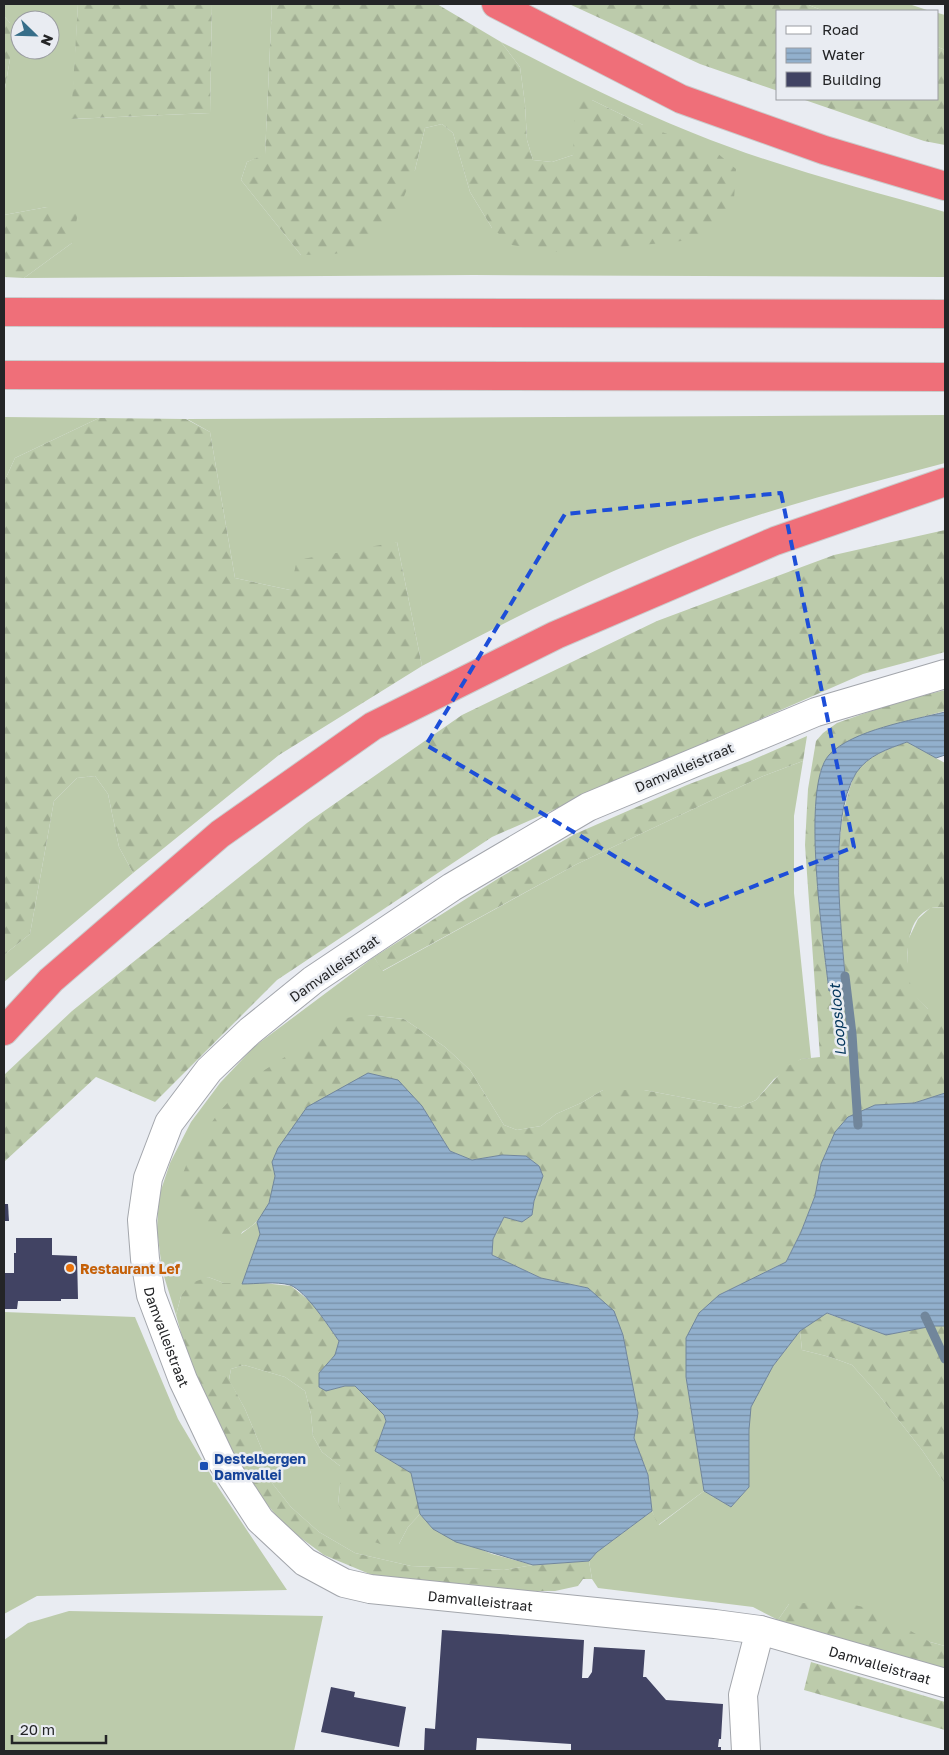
<svg xmlns="http://www.w3.org/2000/svg" width="949" height="1755" viewBox="0 0 949 1755" font-family="'Golos Text',sans-serif">
  <defs>
    <pattern id="forest-firs" width="22" height="20" patternUnits="userSpaceOnUse" patternTransform="scale(1.25)"><rect width="22" height="20" fill="#bccbab"/><path d="M5 1l3.5 6h-7zM16 11l3.5 6h-7z" fill="#a1ae93"/></pattern>
    <pattern id="water-rules" width="6" height="5" patternUnits="userSpaceOnUse" patternTransform="scale(1.25)"><rect width="6" height="5" fill="#92b0cd"/><path d="M0 2.5h6" fill="none" stroke="#778fa6"/></pattern>
  </defs>
  <rect width="100%" height="100%" fill="#e9ecf2"/>
  <g fill="#bccbab" fill-rule="evenodd">
    <path d="M4,4H78L72,119L210,113L212,4H272L265,155L247,162L241,180L301,255L415,170L425,128L442,124L453,133L470,192L492,228L643,125L592,100L573,155L552,162L533,160L527,140L525,104L520,67L501,42C564,74 627,107 693,133C774,166 861,188 945,212V277L474,275L24,278L72,243L47,207L4,215V94L10,59V23L4,16ZM20,20H50V50H20Z"/>
    <polygon points="806,4 909,4 930,11 824,11"/>
    <polygon points="938,13 945,15 945,50 938,47"/>
    <path d="M945,415V463C870,483 794,502 720,528C617,565 519,615 422,666L397,542L290,590L235,578L210,432L187,419Z"/>
    <polygon points="4,417 99,418 15,458 4,482"/>
    <polygon points="803,761 794,816 794,893 811,1058 801,1059 774,1079 756,1100 738,1108 644,1090 603,1090 581,1103 556,1114 541,1126 517,1130 504,1125 470,1070 445,1047 404,1019 367,1015 241,1234 257,1222 260,1234 242,1284 224,1283 208,1277 181,1296 176,1315 162,1270 157,1229 159,1196 170,1163 191,1122 220,1083 255,1046 374,957 383,971 577,864 761,777"/>
    <polygon points="95,776 108,794 119,847 133,873 4,982 4,955 30,934 54,801 77,778"/>
    <polygon points="945,907 945,1009 928,1009 911,993 908,975 908,940 918,919 930,908"/>
    <polygon points="4,1312 135,1317 178,1419 218,1487 287,1590 37,1596 4,1614"/>
    <polygon points="800,1331 802,1350 830,1357 852,1365 878,1394 922,1450 945,1484 945,1646 789,1604 778,1620 753,1607 598,1588 592,1579 589,1561 597,1552 652,1511 659,1525 704,1491 731,1507 749,1487 749,1430 750,1407 773,1366"/>
    <polygon points="244,1365 285,1377 305,1391 311,1414 313,1436 322,1452 340,1466 340,1485 338,1504 399,1544 408,1527 420,1514 433,1529 492,1554 533,1565 504,1570 411,1566 355,1553 319,1532 291,1507 268,1478 263,1452 245,1409 229,1380 231,1369"/>
    <polygon points="69,1611 323,1616 294,1751 4,1751 4,1640 28,1623"/>
  </g>
  <g fill="url(#forest-firs)">
    <polygon points="78,4 212,4 210,113 71,119"/>
    <polygon points="272,4 437,4 501,42 520,67 525,104 527,140 533,160 552,162 573,155 575,101 592,100 643,125 716,152 736,169 734,199 711,238 563,253 512,245 492,228 470,192 453,133 442,124 425,128 415,170 395,218 367,248 334,254 301,255 241,180 247,162 265,154"/>
    <polygon points="569,4 806,4 824,11 778,11 778,91 700,64"/>
    <polygon points="4,16 10,23 10,59 4,94"/>
    <polygon points="938,47 945,50 945,145 924,141 802,99 938,99"/>
    <polygon points="47,207 78,213 72,243 24,278 4,277 4,215"/>
    <polygon points="99,418 186,419 210,432 235,578 290,590 297,560 397,542 422,666 279,755 133,873 119,847 108,794 95,776 77,778 54,801 30,934 4,955 4,482 15,458"/>
    <polygon points="945,530 945,652 863,674 492,837 277,980 155,1102 96,1077 4,1162 4,1075 72,1011 307,823 462,715 657,621 834,555"/>
    <path d="M945,690V711L877,729L821,769C811,826 816,881 823,938C825,955 826,974 830,991L846,988C842,929 831,855 847,798C849,790 852,780 856,773C868,755 888,749 907,742L945,763V907C941,907 933,907 929,909C901,923 907,968 912,993L928,1009H945V1093L914,1103L875,1105L821,1164L815,1196L801,1232L786,1262L719,1295L686,1339V1377L704,1491L658,1525L652,1511L648,1475L634,1438L638,1413L623,1335L588,1288L541,1278L492,1255L493,1239L504,1217L522,1222L532,1215L534,1201L543,1176L539,1166L526,1156L502,1155L472,1160L450,1151L422,1106L278,1148C277,1152 273,1158 273,1163C272,1168 275,1173 275,1178C271,1209 258,1230 227,1237L190,1215L176,1190L193,1149L219,1112L249,1080L346,1018L367,1015L404,1019L445,1047L470,1070L504,1125L517,1130L541,1126L556,1114L581,1103L603,1090H644L738,1108L756,1100L786,1067L801,1059L820,1057L805,845L808,789L816,741L823,733L837,723L894,703Z"/>
    <polygon points="807,736 803,761 761,777 577,864 382,971 374,957 499,878 575,834 687,785 750,761"/>
    <polygon points="208,1277 224,1283 263,1283 291,1286 311,1302 339,1341 335,1355 319,1373 326,1391 345,1386 355,1386 384,1415 386,1421 375,1451 411,1473 420,1514 408,1527 399,1544 389,1547 354,1535 338,1504 340,1485 340,1466 322,1452 313,1436 311,1414 305,1391 285,1377 244,1365 231,1369 229,1379 245,1409 263,1452 268,1478 291,1507 319,1532 355,1553 411,1566 504,1570 533,1565 589,1561 592,1579 583,1579 578,1586 555,1591 503,1591 430,1586 372,1575 324,1555 286,1527 255,1490 217,1429 191,1369 176,1315 181,1296 191,1283"/>
    <polygon points="826,1313 886,1335 933,1326 945,1326 945,1484 922,1450 878,1394 852,1365 830,1357 802,1350 800,1331"/>
    <polygon points="837,1601 872,1609 930,1642 945,1646 945,1671 778,1620 789,1604"/>
    <polygon points="811,1662 945,1702 945,1730 804,1690"/>
  </g>
  <g fill="url(#water-rules)" stroke="#71869b">
    <path d="M945,712V755L936,758L907,742C888,749 868,755 856,773C827,820 842,933 846,988L829,991C824,946 800,787 829,755C852,730 913,720 945,712Z"/>
    <path d="M368,1073L398,1080L422,1106L450,1151L472,1160L502,1155L526,1156L539,1166L543,1176L534,1201L532,1215L522,1222L504,1217L493,1239L492,1255L541,1278L588,1288L614,1311L623,1335L638,1413L634,1438L648,1475L652,1511L597,1552L589,1561L533,1565L456,1542L433,1529L420,1514L411,1473L375,1451L386,1421L384,1415L355,1386H345L326,1391L319,1387V1373L335,1355L339,1341C329,1327 306,1291 290,1285C275,1281 257,1284 242,1284L260,1234L257,1222L269,1203L275,1176L272,1162L278,1148L307,1107Z"/>
    <polygon points="945,1093 945,1326 933,1326 886,1335 827,1313 800,1331 773,1366 751,1407 749,1430 749,1487 731,1507 704,1491 686,1377 686,1338 699,1313 719,1295 786,1262 801,1232 815,1196 821,1164 835,1132 848,1117 875,1105 914,1103"/>
  </g>
  <g fill="none" stroke-linecap="round" stroke-linejoin="round">
    <g stroke="#71869b" stroke-width="9">
      <polyline points="845,976 852,1034 858,1125"/>
      <polyline points="925,1316 945,1359"/>
    </g>
  </g>
  <g fill="#414363">
    <polygon points="4,1204 8,1204 9,1221 4,1221"/>
    <polygon points="16,1238 52,1238 52,1255 77,1256 78,1299 61,1299 61,1301 18,1301 17,1309 4,1309 4,1273 14,1273 14,1253 16,1253"/>
    <polygon points="442,1630 584,1640 582,1678 588,1678 592,1672 594,1647 645,1650 643,1677 646,1677 666,1700 723,1704 721,1739 719,1739 718,1747 721,1747 721,1751 571,1751 571,1744 477,1738 476,1751 424,1751 425,1728 435,1729"/>
    <polygon points="331,1687 355,1692 354,1697 406,1707 399,1747 321,1732"/>
  </g>
  <g fill="none" stroke-linecap="round" stroke-linejoin="round">
    <defs>
      <polyline id="street" points="746,1751 743,1695 760,1630"/>
      <g id="secondary">
        <path id="s1" d="M945,674L816,712L588,807L452,887L313,980L250,1031L209,1070L169,1123L148,1178L142,1220L145,1259L151,1295L183,1380L221,1460L260,1520L305,1562L344,1583L370,1589L715,1624L760,1630L945,1683"/>
      </g>
      <g id="highway">
        <polyline points="496,4 681,99 824,150 945,186"/>
        <polyline points="4,312 945,314"/>
        <polyline points="4,375 945,377"/>
        <polyline points="4,1031 51,980 220,834 373,726 556,635 775,541 945,482"/>
      </g>
    </defs>
    <use href="#street" stroke="#a3a6ac" stroke-width="30"/>
    <use href="#secondary" stroke="#a3a6ac" stroke-width="30"/>
    <use href="#highway" stroke="#cacbcb" stroke-width="30"/>
    <use href="#street" stroke="#fff" stroke-width="28"/>
    <use href="#secondary" stroke="#fff" stroke-width="28"/>
    <use href="#highway" stroke="#ef6f79" stroke-width="28"/>
  </g>
  <path fill="none" stroke="#1d4ed8" stroke-width="4" stroke-dasharray="10 6" stroke-linejoin="round" d="M781,493L854,847L701,907L426,745L565,514Z"/>
  <circle fill="#e8710a" stroke="#e9ecf2" stroke-width="2" cx="70" cy="1268" r="5"/>
  <rect fill="#1a4fb4" stroke="#e9ecf2" stroke-width="2" x="199" y="1461" width="10" height="10" rx="2.5"/>
  <g text-anchor="middle" dominant-baseline="central" stroke-width="5" stroke-linejoin="round" paint-order="stroke">
    <g font-size="14" fill="#242527" stroke="#e9ecf2">
      <text transform="translate(684 767) rotate(-23)">Damvalleistraat</text>
      <text transform="translate(334 968) rotate(-35)">Damvalleistraat</text>
      <text stroke="none"><textPath href="#s1" startOffset="1132">Damvalleistraat</textPath></text>
      <text stroke="none"><textPath href="#s1" startOffset="1582">Damvalleistraat</textPath></text>
      <text stroke="none"><textPath href="#s1" startOffset="1988">Damvalleistraat</textPath></text>
    </g>
    <g font-size="14" font-weight="bold" fill="#c56008" stroke="#e9ecf2" text-anchor="start">
      <text x="80" y="1268">Restaurant Lef</text>
    </g>
    <g font-size="14" font-weight="bold" fill="#164399" stroke="#e9ecf2" text-anchor="start">
      <text x="214" y="1458">Destelbergen<tspan x="214" dy="16">Damvallei</tspan></text>
    </g>
    <g font-size="15" font-style="italic" fill="#02355b" stroke="#e9ecf2">
      <text transform="translate(837 1020) rotate(-95)">Loopsloot</text>
    </g>
  </g>
  <rect width="949" height="1755" fill="none" stroke="#242527" stroke-width="10"/>
  <rect x="776" y="10" width="162" height="90" fill="#e9ecf2" stroke="#9a9ca1"/>
  <rect x="786" y="26" width="25" height="8" fill="#ffffff" stroke="#9a9ca1"/>
  <text x="822" y="35" font-size="15" fill="#242527">Road</text>
  <rect x="786" y="48" width="25" height="15" fill="url(#water-rules)" stroke="#9a9ca1"/>
  <text x="822" y="60" font-size="15" fill="#242527">Water</text>
  <rect x="786" y="72" width="25" height="15" fill="#414363" stroke="#9a9ca1"/>
  <text x="822" y="85" font-size="15" fill="#242527">Building</text>
  <g transform="translate(35 35) rotate(113)"><circle r="24" fill="#e9ecf2" stroke="#9a9ca1"/>
  <path d="M0-4L9 19L0 12L-9 19Z" fill="#376e89"/>
  <text y="-8" font-size="14" font-weight="bold" text-anchor="middle" fill="#242527">N</text>
  </g>
  <path d="M12 1735v8h94v-8" fill="none" stroke="#242527" stroke-width="2.5"/>
  <text x="20" y="1735" font-size="15" fill="#242527" stroke="#e9ecf2" stroke-width="4" paint-order="stroke">20 m</text>
</svg>
